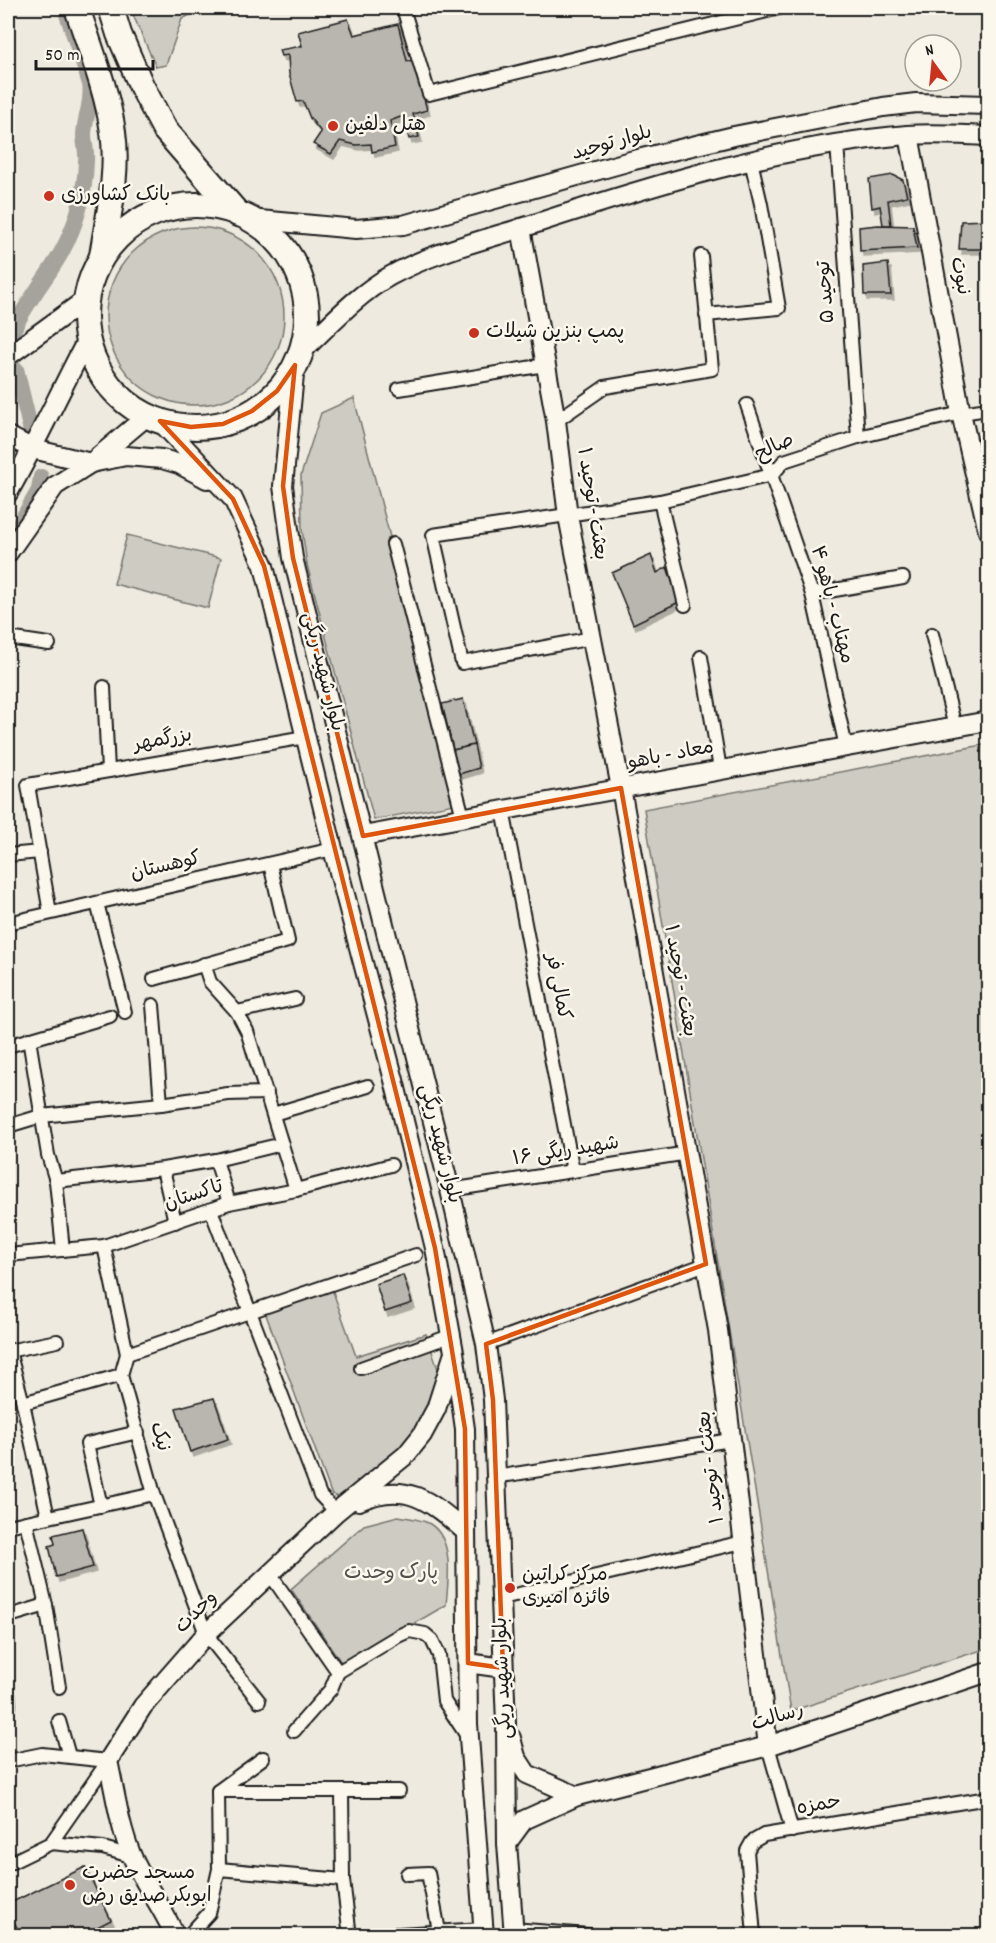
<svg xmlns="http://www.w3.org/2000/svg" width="996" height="1943" viewBox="0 0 996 1943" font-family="Dekko,'Playpen Sans Arabic',sans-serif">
  <defs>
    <filter id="shadow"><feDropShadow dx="3" dy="5" stdDeviation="0" flood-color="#0004"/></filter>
  </defs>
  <rect width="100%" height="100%" fill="#eeeadf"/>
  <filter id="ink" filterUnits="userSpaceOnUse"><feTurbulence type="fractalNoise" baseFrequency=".0167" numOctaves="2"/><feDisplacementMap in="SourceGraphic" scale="12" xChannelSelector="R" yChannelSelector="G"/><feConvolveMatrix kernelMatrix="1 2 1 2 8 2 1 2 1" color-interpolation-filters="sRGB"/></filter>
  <g filter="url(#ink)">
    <g fill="#ceccc2" stroke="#75746f" stroke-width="1.5">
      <polygon points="130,8 204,8 182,19 166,65 156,67"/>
      <circle cx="195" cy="316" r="89"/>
      <polygon points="354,398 459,803 374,820 307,565 302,529 301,475 321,413"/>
      <polygon points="127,535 221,558 208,608 114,584"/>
      <polygon points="988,744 988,1648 791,1711 644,809"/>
      <polygon points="332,1289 356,1356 426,1334 438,1369 432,1404 423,1429 347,1494 337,1497 331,1493 265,1312"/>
      <path d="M398,1516C408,1518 421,1519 430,1524C455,1540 448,1581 446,1605L343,1665L291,1589L364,1525Z"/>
    </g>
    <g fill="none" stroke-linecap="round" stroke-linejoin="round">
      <g stroke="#a6a39d" stroke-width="16">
        <path d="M9,349C7,326 49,276 61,253C76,226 85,193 86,161C87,152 84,143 84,134C85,116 93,102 90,84L65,8"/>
        <polyline points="16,369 31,431"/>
        <polyline points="16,530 39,490 41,477"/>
      </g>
    </g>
    <g fill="#b9b6af" stroke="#1c1c1c" stroke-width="1.5" filter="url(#shadow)">
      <polygon points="348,19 354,35 398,24 407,61 414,60 427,110 413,114 419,137 409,139 403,116 390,121 395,147 372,152 371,144 356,145 340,141 331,154 313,144 321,132 310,118 303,101 297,102 289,74 288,55 281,56 279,50 302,46 298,32"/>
      <polygon points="893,175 903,180 907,196 888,200 891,225 883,225 880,206 872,208 869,179"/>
      <polygon points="988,220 988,249 959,249 961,221"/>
      <polygon points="878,225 913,226 917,248 860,251 859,227"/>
      <polygon points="888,263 891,295 864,295 863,266"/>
      <polygon points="651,555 657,573 667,567 679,602 633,624 612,573"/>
      <polygon points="463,699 474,745 453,750 442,704"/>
      <polygon points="474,745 479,768 459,774 453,750"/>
      <polygon points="403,1275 412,1303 385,1312 376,1284"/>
      <polygon points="214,1398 228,1439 190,1452 176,1408"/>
      <polygon points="82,1528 93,1567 56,1577 49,1546 55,1544 53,1535"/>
      <polygon points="85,1867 111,1920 80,1936 21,1936 8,1909 8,1904"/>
    </g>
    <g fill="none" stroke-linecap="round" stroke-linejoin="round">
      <defs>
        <g id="street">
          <polyline points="403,8 429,94 779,8"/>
          <polyline points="837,143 858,437"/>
          <polyline points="706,315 779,308 761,204 751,161"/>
          <polyline points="399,389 545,365"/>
          <polyline points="747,405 812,594 846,747"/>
          <polyline points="556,421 605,387 712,369 701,256"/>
          <polyline points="660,501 685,605"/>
          <polyline points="393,544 463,817"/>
          <polyline points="812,594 903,578"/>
          <polyline points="932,634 955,727"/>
          <polyline points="8,638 49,644"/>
          <polyline points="592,638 462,663 433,535 660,501 772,475 784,461 858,437 961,413 988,409"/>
          <polyline points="701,657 720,769"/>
          <polyline points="104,687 108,771"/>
          <polyline points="503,810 573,1171"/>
          <polyline points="8,855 40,852"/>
          <polyline points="97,903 125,1012"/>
          <polyline points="50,913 28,785 305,737"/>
          <polyline points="8,923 333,849"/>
          <polyline points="204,964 210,982 237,1012 247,1031 296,1190"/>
          <polyline points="154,979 288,941 270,864"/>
          <polyline points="153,1005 161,1104"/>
          <polyline points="237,1012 295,999"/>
          <polyline points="29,1039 48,1155 56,1181 63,1250"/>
          <polyline points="8,1046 110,1016"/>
          <polyline points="273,1114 368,1086"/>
          <polyline points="8,1126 41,1116 161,1104 228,1094 267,1093"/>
          <polyline points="216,1160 229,1203"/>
          <polyline points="163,1169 175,1222"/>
          <polyline points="56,1181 163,1169 216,1160 282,1144"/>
          <polyline points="450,1190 688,1153"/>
          <polyline points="211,1210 320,1495 336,1512"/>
          <polyline points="104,1246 127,1354 121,1375 154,1494 206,1634 259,1701"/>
          <polyline points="8,1255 104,1246 229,1203 296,1190 391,1165"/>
          <polyline points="486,1344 706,1264"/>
          <polyline points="8,1351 57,1341"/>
          <polyline points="9,1351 23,1403 48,1517"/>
          <polyline points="127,1354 416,1255"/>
          <polyline points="361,1368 450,1336"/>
          <polyline points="23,1403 121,1375"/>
          <polyline points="495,1477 731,1440"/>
          <polyline points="101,1506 87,1444 138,1432"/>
          <polyline points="26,1522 46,1605 59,1687"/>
          <polyline points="8,1526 154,1494"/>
          <polyline points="270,1574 338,1672 398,1636 409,1631 425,1634 432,1640 439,1655 444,1701 467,1736"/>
          <polyline points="502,1598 743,1542"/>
          <polyline points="16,1614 46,1605"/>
          <polyline points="8,1692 9,1706 8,1706"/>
          <polyline points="59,1721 69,1756"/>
          <polyline points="294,1731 331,1689 338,1672"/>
          <polyline points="768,1746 792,1831"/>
          <polyline points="8,1761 42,1754 108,1761 51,1843 8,1864"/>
          <polyline points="218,1791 399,1791"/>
          <polyline points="342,1791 343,1880 350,1936"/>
          <polyline points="51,1843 103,1848 131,1856"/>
          <polyline points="219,1869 343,1880"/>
          <polyline points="407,1874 428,1873 439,1931"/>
          <polyline points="513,1929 600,1936"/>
          <polyline points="188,1936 209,1913 219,1869 218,1791 263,1758"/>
          <polyline points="366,1936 483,1929"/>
          <polyline points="754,1936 747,1851 752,1842 764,1835 988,1798"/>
        </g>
        <g id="secondary">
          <polyline points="909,135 961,413 988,531"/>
          <polyline points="249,219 356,229 403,225 634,160 734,136 883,107 916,103 988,105"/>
          <polyline points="521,228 556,421 568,516 621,788 718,1330 768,1746"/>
          <path d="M300,353C328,327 356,295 390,276C433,252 484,240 531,225C653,185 778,146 907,135C934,133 961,135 988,136"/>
          <polyline points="8,356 85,300"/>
          <polyline points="295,365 283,486 293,558 450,1190 486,1344 493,1400 506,1723 507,1843 514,1936"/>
          <polyline points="160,421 233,499 264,566 333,849 394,1080 435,1248 454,1352 465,1429 468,1724 484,1936"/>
          <polyline points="8,436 33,449 91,463 126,456 162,459 179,464 207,479"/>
          <path d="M8,493C36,444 60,391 87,340"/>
          <polyline points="8,553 55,486 91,463 147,416"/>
          <polyline points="363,836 988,721"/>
          <path d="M359,1501C406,1480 430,1501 465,1531"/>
          <polyline points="468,1663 503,1668"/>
          <polyline points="511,1738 516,1757 527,1774 577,1796"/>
          <polyline points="507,1843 524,1820 577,1796 768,1746 988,1672"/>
          <path d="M175,1936C163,1907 143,1883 131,1854C119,1824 115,1792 108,1761L143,1706L206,1634L336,1512L406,1455L422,1435L436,1409L453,1356"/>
        </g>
        <g id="highway">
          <path d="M77,8C90,48 107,90 113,132C119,173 108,216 102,256"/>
          <polyline points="111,8 119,34 141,85 165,130 238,214"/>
          <circle cx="196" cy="316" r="111"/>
        </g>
      </defs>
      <use href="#street" stroke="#1c1c1c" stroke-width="16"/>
      <use href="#secondary" stroke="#1c1c1c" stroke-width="22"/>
      <use href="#highway" stroke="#1c1c1c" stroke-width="28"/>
      <use href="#street" stroke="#fbf7ec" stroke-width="12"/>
      <use href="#secondary" stroke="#fbf7ec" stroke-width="18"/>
      <use href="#highway" stroke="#fbf7ec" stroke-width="24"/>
    </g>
  </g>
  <path fill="none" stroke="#de560d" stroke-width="4.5" stroke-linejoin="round" d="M295,365L283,486L293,558L363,836L621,788L706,1264L486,1344L493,1400L503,1668L468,1663L465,1429L435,1248L264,566L233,499L160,421L191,427L223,424L252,411L277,391Z"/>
  <g fill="#c8321e" stroke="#fbf7ec" stroke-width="2">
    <circle cx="333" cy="126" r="6"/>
    <circle cx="49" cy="196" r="6"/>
    <circle cx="474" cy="333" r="6"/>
    <circle cx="510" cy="1588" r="6"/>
    <circle cx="70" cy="1885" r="6"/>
  </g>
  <g text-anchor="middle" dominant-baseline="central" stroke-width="5" stroke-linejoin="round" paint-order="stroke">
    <g font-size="20" fill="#1c1c1c" stroke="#fbf7ec" text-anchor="start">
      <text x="345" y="126">هتل دلفین</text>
      <text x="61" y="196">بانک کشاورزی</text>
      <text x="486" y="333">پمپ بنزین شیلات</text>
      <text x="522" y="1576">مرکز کراتین<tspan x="522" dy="23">فائزه امیری</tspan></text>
      <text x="82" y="1874">مسجد حضرت<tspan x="82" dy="23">ابوبکر صدیق رض</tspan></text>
    </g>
    <g font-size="20" fill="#1c1c1c" stroke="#fbf7ec">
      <text transform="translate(612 144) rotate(-16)">بلوار توحید</text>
      <text transform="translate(959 276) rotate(79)">نبوت</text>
      <text transform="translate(827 292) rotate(-94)">توحید ۵</text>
      <text transform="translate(775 448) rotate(-26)">صالح</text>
      <text transform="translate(591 504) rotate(81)">بعثت - توحید ۱</text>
      <text transform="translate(831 605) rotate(75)">مهتاب - باهو ۴</text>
      <text transform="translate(322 672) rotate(76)">بلوار شهید ریگی</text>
      <text transform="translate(163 741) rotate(-10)">بزرگمهر</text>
      <text transform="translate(671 756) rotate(-11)">معاد - باهو</text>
      <text transform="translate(166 867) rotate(-13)">کوهستان</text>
      <text transform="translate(679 981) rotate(80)">بعثت - توحید ۱</text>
      <text transform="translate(557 987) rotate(79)">کمالی فر</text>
      <text transform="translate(439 1144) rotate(76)">بلوار شهید ریگی</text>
      <text transform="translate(566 1152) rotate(-9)">شهید ریگی ۱۶</text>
      <text transform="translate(194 1196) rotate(-18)">تاکستان</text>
      <text transform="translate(159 1437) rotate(75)">نیک</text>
      <text transform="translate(712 1467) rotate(-97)">بعثت - توحید ۱</text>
      <text transform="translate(197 1613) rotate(-45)">وحدت</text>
      <text transform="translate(504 1678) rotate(-92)">بلوار شهید ریگی</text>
      <text transform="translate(778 1718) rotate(-17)">رسالت</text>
      <text transform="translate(819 1806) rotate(-10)">حمزه</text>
    </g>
    <g font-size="20" fill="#51514e" stroke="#fbf7ec">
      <text x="391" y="1574">پارک وحدت</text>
    </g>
  </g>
  <rect width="996" height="1943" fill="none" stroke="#fbf7ec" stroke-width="30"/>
  <rect x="15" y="15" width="966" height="1913" fill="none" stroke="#1c1c1c" stroke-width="2" filter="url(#ink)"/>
  <g transform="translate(933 63) rotate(345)"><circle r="28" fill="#fbf7ec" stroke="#a29f99" stroke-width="1.5"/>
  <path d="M0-4.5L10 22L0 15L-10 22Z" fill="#c8321e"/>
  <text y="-9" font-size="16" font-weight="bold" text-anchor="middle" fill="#1c1c1c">N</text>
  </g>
  <path d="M36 60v9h117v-9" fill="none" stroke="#1c1c1c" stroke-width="3"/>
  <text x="45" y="60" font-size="18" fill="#1c1c1c" stroke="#fbf7ec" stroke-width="4.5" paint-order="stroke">50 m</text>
</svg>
